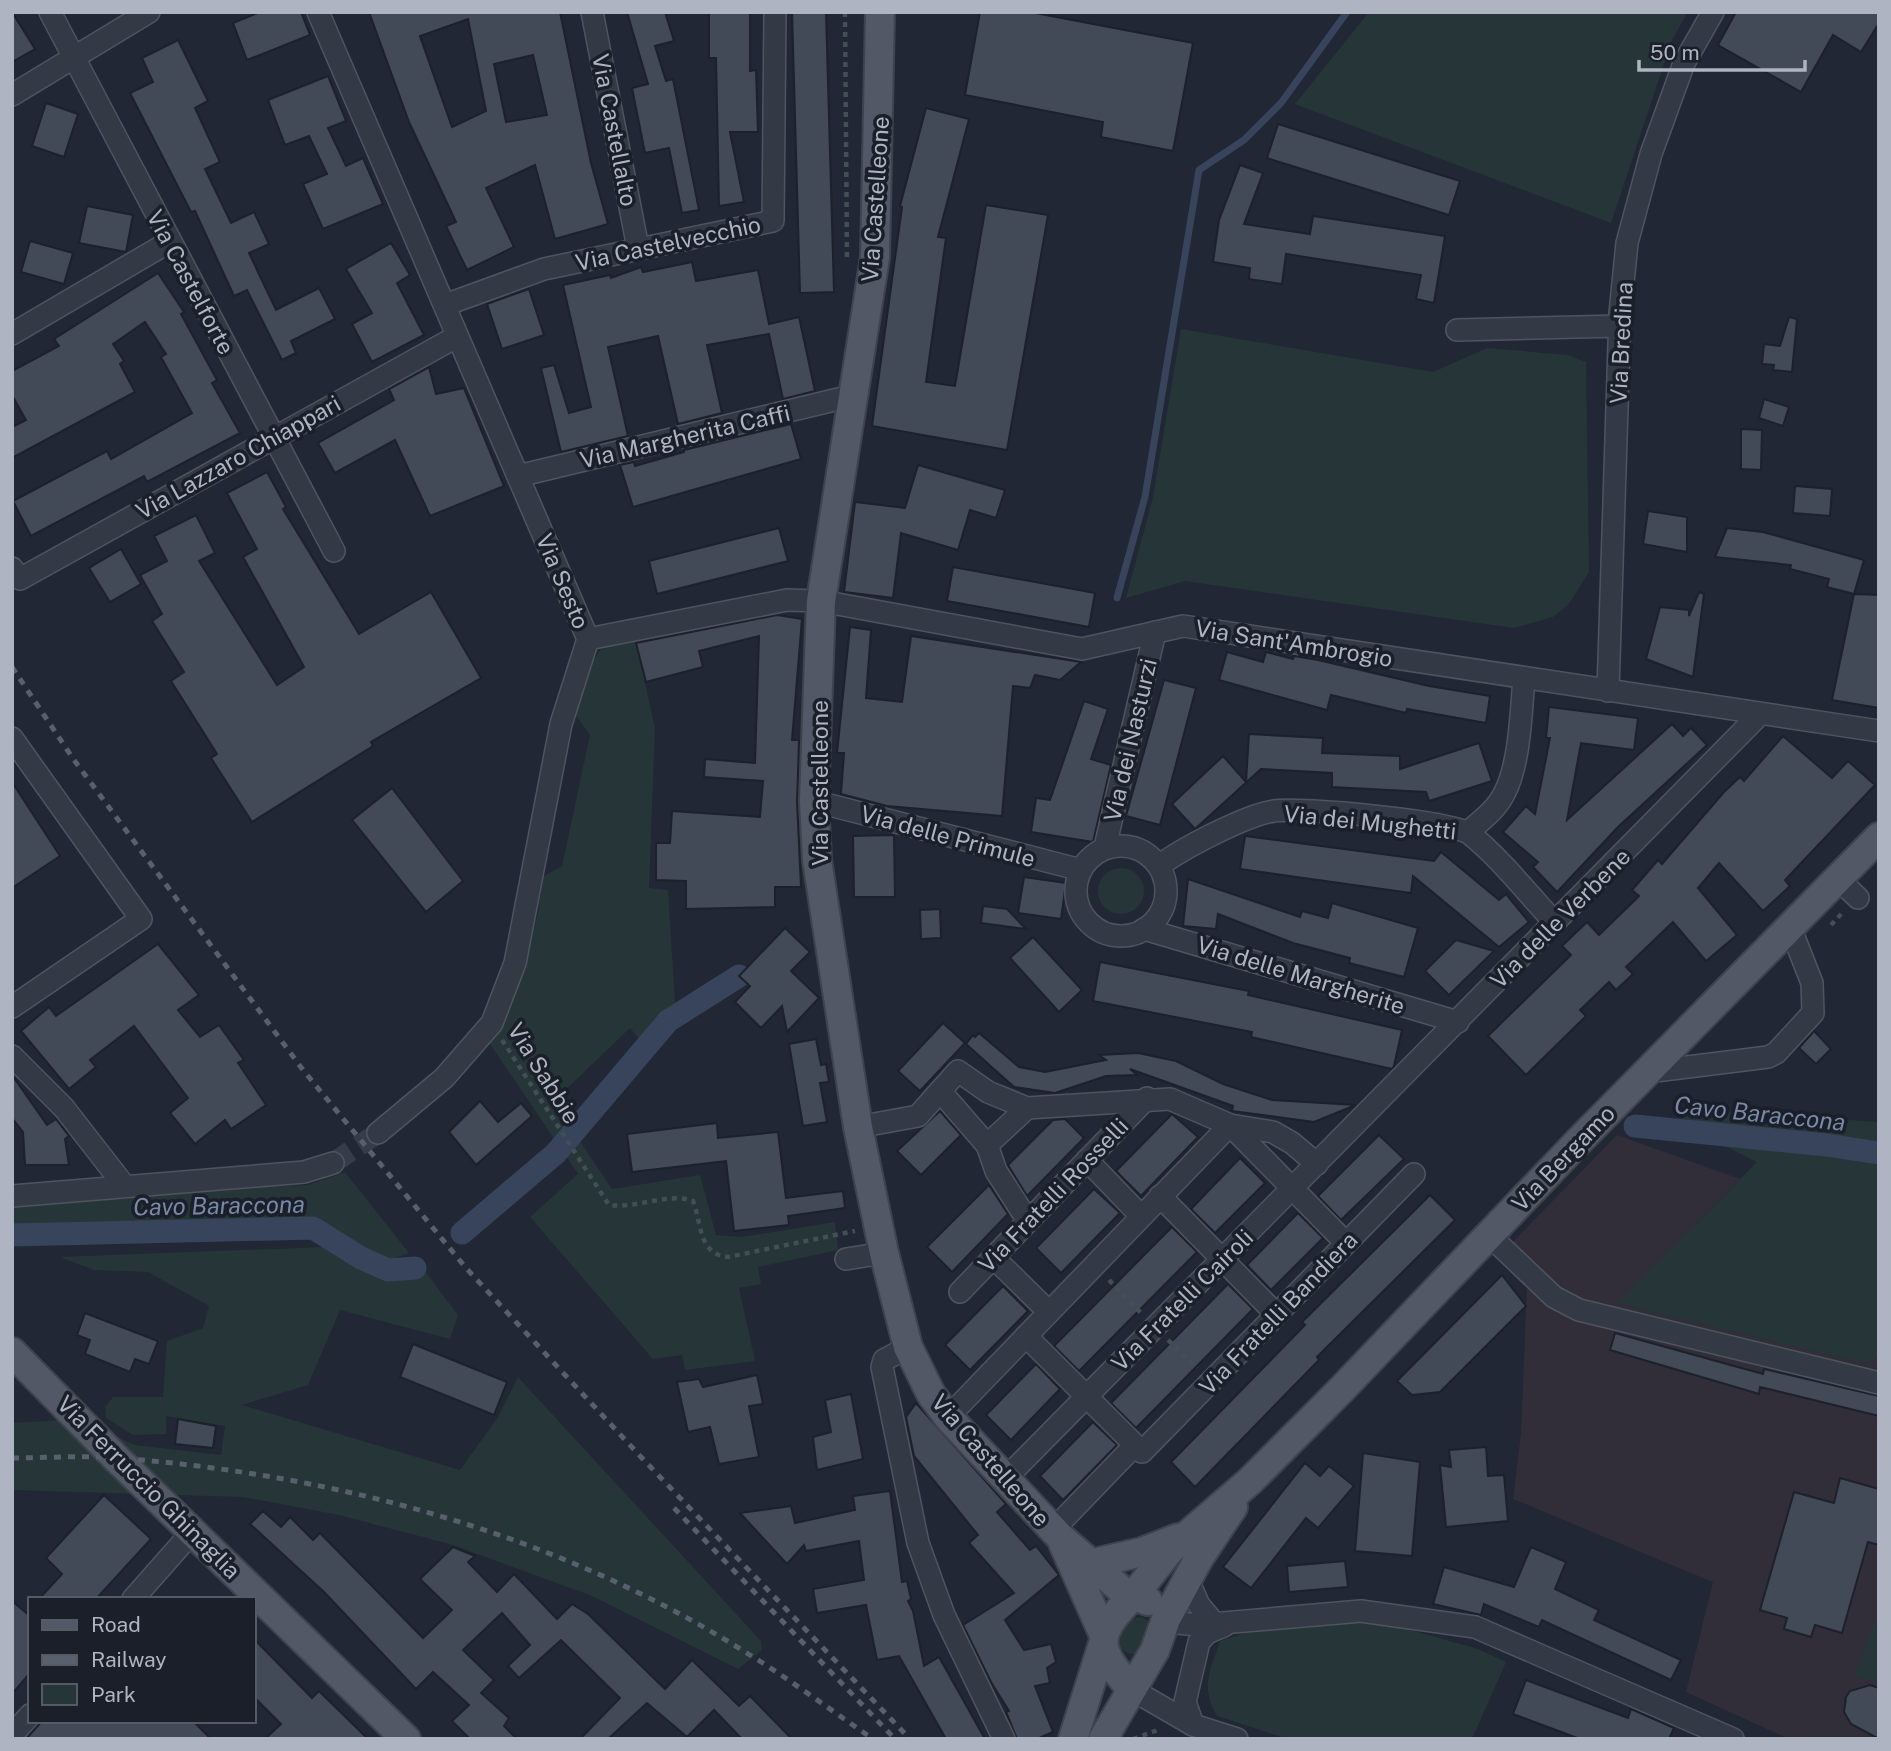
<svg xmlns="http://www.w3.org/2000/svg" width="1891" height="1751" viewBox="0 0 1891 1751" font-family="'Public Sans',sans-serif">
  <rect width="100%" height="100%" fill="#212734"/>
  <polygon fill="#312e39" points="1617,1135 1740,1179 1618,1303 1874,1360 1879,1356 1879,1739 1789,1739 1686,1692 1713,1582 1513,1499 1521,1433 1527,1284 1497,1258"/>
  <g fill="#263538">
    <polygon points="1369,12 1688,12 1672,40 1611,223 1295,104"/>
    <polygon points="1181,329 1433,372 1487,348 1568,355 1586,362 1589,572 1569,604 1553,617 1514,628 1185,581 1126,598 1153,497"/>
    <path d="M635,639L655,728L649,888L668,890L675,1003L658,1016L640,1040L630,1028L556,1099L559,1110L612,1189L700,1175L716,1235L742,1237L835,1222L838,1250L758,1267L761,1284L739,1288L755,1361L685,1370L682,1355L653,1359L530,1217L578,1174L490,1044C513,991 540,936 542,877L562,866L590,735L574,713L591,664L601,649Z"/>
    <circle cx="1121" cy="891" r="23"/>
    <polygon points="1685,1109 1879,1122 1879,1356 1874,1360 1859,1362 1617,1303 1757,1162 1681,1124"/>
    <polygon points="345,1172 409,1253 386,1261 308,1217 12,1227 12,1203 122,1194 308,1185"/>
    <polygon points="324,1247 383,1278 424,1270 458,1315 450,1339 340,1310 308,1385 242,1405 460,1470 498,1417 518,1377 761,1641 762,1650 738,1669 592,1596 453,1545 339,1515 243,1497 12,1490 12,1423 80,1419 135,1445 221,1455 225,1426 166,1416 166,1434 133,1435 106,1418 105,1407 113,1397 163,1397 167,1341 203,1328 209,1306 148,1272 94,1270 60,1257"/>
    <path d="M1142,1617L1150,1623L1142,1652C1125,1659 1114,1646 1120,1629L1131,1618Z"/>
    <path d="M1379,1621L1478,1649L1506,1662L1472,1739H1288L1217,1716C1200,1687 1210,1671 1220,1641L1275,1623Z"/>
    <polygon points="1874,1623 1879,1624 1879,1681 1858,1679 1855,1673"/>
  </g>
  <g fill="none" stroke-linecap="round" stroke-linejoin="round">
    <polyline stroke="#38445c" stroke-width="7" points="1117,598 1145,497 1199,170 1244,140 1281,103 1347,12"/>
    <g stroke="#38445c" stroke-width="23">
      <polyline points="1635,1126 1827,1145 1879,1153"/>
      <polyline points="462,1233 556,1153 668,1021 739,976"/>
      <polyline points="12,1235 313,1228 361,1258 388,1270 415,1268"/>
    </g>
  </g>
  <g fill="#424a58" stroke="#1c212b" stroke-width="2" fill-rule="evenodd">
    <polygon points="12,12 35,49 12,62"/>
    <polygon points="260,12 301,12 310,35 247,60 233,23"/>
    <path d="M369,12H560L591,163L608,224L555,239L535,165L486,188L514,247L467,270L446,226L456,222L409,122ZM468,19L486,111L452,127L420,36ZM533,55L547,115L506,122L494,64Z"/>
    <polygon points="627,12 665,12 674,41 655,46 666,81 673,79 699,210 682,213 669,148 645,153 632,88 648,84"/>
    <polygon points="709,12 750,12 750,71 756,70 758,132 730,132 744,202 719,206 716,58 709,58"/>
    <polygon points="792,12 826,12 834,292 800,293"/>
    <polygon points="980,12 1030,12 1193,43 1173,151 1101,137 1103,122 965,95"/>
    <polygon points="1736,12 1879,12 1879,23 1861,52 1833,35 1801,92 1718,45"/>
    <polygon points="178,40 208,101 195,108 220,162 205,169 231,223 254,212 269,244 249,253 276,310 319,288 335,319 291,341 296,353 282,360 247,290 234,296 195,211 191,212 130,93 153,82 142,58"/>
    <polygon points="328,76 346,121 328,128 346,166 363,158 383,204 323,229 303,184 327,174 309,136 285,145 268,100"/>
    <polygon points="46,103 78,114 64,157 32,146"/>
    <polygon points="926,108 969,119 938,237 946,238 926,382 955,386 986,205 1048,215 1007,450 872,426 902,207 900,206"/>
    <polygon points="1278,124 1460,181 1449,215 1267,158"/>
    <polygon points="1240,165 1263,173 1244,224 1310,234 1313,216 1445,236 1434,303 1416,299 1421,275 1286,254 1282,284 1249,279 1250,268 1213,262 1219,220"/>
    <polygon points="87,206 133,215 126,252 79,243"/>
    <polygon points="30,241 73,253 64,284 21,272"/>
    <polygon points="391,243 410,275 397,283 424,335 372,362 352,324 372,313 346,269"/>
    <polygon points="692,262 696,281 758,270 769,324 799,317 815,391 783,399 769,334 707,345 722,413 678,424 658,336 608,347 628,436 561,452 541,368 554,365 569,413 591,407 563,285 610,275 611,278 641,267 643,272"/>
    <polygon points="158,273 184,312 181,314 217,380 212,383 240,433 147,482 144,476 31,536 13,501 107,451 111,459 192,413 161,357 166,354 145,322 113,344 124,361 120,364 135,392 12,458 12,427 26,420 12,395 12,371 59,346 54,339"/>
    <polygon points="529,289 544,335 502,349 487,304"/>
    <polygon points="1789,317 1797,319 1792,372 1773,370 1774,365 1762,364 1764,344 1780,346"/>
    <polygon points="429,367 436,394 464,388 504,486 430,516 395,440 335,473 318,443 394,400 389,389"/>
    <polygon points="1764,399 1789,407 1783,426 1759,418"/>
    <polygon points="791,424 801,459 633,507 620,465 634,462 635,466 684,452 684,450"/>
    <polygon points="1741,429 1762,430 1761,470 1741,469"/>
    <polygon points="918,465 1005,490 996,518 970,510 958,550 901,533 893,598 844,592 855,502 905,508"/>
    <polygon points="267,472 286,507 283,509 359,634 431,592 481,678 371,742 373,746 252,822 211,758 217,754 171,681 184,672 152,621 162,614 140,575 167,561 154,536 196,515 215,553 199,561 277,685 304,667 243,557 257,549 227,493"/>
    <polygon points="1795,486 1832,489 1830,516 1793,513"/>
    <polygon points="1648,511 1687,517 1687,552 1643,544"/>
    <polygon points="779,528 788,561 657,594 649,561"/>
    <polygon points="1727,528 1763,532 1864,560 1854,594 1827,587 1829,579 1790,569 1791,565 1715,557"/>
    <polygon points="121,549 141,584 110,602 89,568"/>
    <polygon points="953,567 1095,593 1089,627 947,601"/>
    <polygon points="1699,592 1704,594 1693,677 1646,659 1660,607 1689,610 1689,616"/>
    <polygon points="1854,594 1879,595 1879,708 1832,700"/>
    <polygon points="777,615 802,619 792,740 799,740 797,802 801,887 775,887 775,907 686,909 686,881 656,880 656,843 670,843 672,811 760,817 763,781 704,777 705,759 755,763 759,636 699,651 703,667 646,682 636,643"/>
    <polygon points="850,627 871,630 866,698 902,702 911,636 1081,662 1060,680 1035,675 1030,688 1013,686 1002,816 887,806 841,794 844,753 837,753"/>
    <polygon points="1227,652 1263,662 1266,652 1293,659 1294,656 1318,660 1429,686 1490,696 1486,723 1407,709 1406,713 1331,695 1327,710 1219,680"/>
    <polygon points="1164,680 1196,688 1160,825 1126,816"/>
    <polygon points="1084,701 1108,709 1091,759 1111,765 1093,842 1031,832 1036,798 1050,800"/>
    <polygon points="1549,707 1638,718 1634,750 1581,743 1567,820 1672,724 1683,736 1691,728 1707,745 1618,827 1557,892 1533,867 1538,862 1503,832 1526,806 1535,814 1550,738 1546,738"/>
    <polygon points="1249,734 1323,738 1322,753 1400,756 1400,769 1479,743 1492,781 1429,801 1426,792 1332,787 1332,773 1261,769 1195,829 1172,804 1223,756 1246,782"/>
    <polygon points="1783,736 1832,778 1848,761 1875,785 1785,880 1790,886 1763,911 1719,863 1698,888 1737,935 1706,961 1673,922 1626,967 1633,974 1616,990 1609,982 1580,1010 1586,1016 1526,1075 1488,1036 1571,955 1562,946 1587,922 1599,935 1639,896 1632,890 1658,860 1662,864 1724,792 1740,777 1744,781"/>
    <polygon points="12,782 60,856 12,888"/>
    <polygon points="392,788 463,881 426,912 352,820"/>
    <polygon points="894,835 895,897 854,897 853,836"/>
    <polygon points="1245,836 1434,861 1441,852 1499,900 1506,894 1529,922 1499,947 1413,876 1411,893 1240,869"/>
    <polygon points="1024,877 1066,883 1061,919 1018,913"/>
    <polygon points="1188,879 1300,917 1302,911 1328,918 1332,903 1418,928 1404,977 1349,963 1350,958 1293,943 1218,914 1216,929 1183,926"/>
    <polygon points="983,906 1007,909 1026,929 981,923"/>
    <polygon points="940,909 941,938 921,939 920,910"/>
    <polygon points="785,928 810,952 791,971 819,998 787,1032 782,1006 761,1028 735,1002 750,986 739,976"/>
    <polygon points="1033,937 1082,990 1059,1012 1010,958"/>
    <polygon points="1456,940 1494,951 1449,995 1425,971"/>
    <polygon points="158,944 199,995 178,1010 200,1037 219,1025 244,1060 238,1063 266,1105 231,1129 225,1120 195,1144 170,1113 188,1098 134,1026 90,1060 96,1067 69,1089 21,1031 49,1007 56,1016"/>
    <polygon points="1100,962 1249,991 1248,995 1402,1030 1394,1066 1392,1069 1251,1037 1252,1032 1093,1001"/>
    <polygon points="943,1023 965,1043 920,1091 898,1071"/>
    <polygon points="1814,1031 1831,1049 1816,1064 1799,1048"/>
    <polygon points="979,1033 1019,1067 1045,1072 1106,1060 1099,1055 1138,1053 1176,1061 1223,1084 1272,1100 1356,1105 1314,1122 1232,1111 1233,1106 1130,1069 1137,1075 1106,1076 1055,1093 1014,1087 966,1044 973,1035 975,1037"/>
    <polygon points="816,1039 821,1065 826,1064 829,1082 820,1083 827,1122 803,1126 789,1044"/>
    <polygon points="12,1075 47,1125 56,1119 69,1136 65,1139 69,1165 25,1165 23,1132 12,1118"/>
    <polygon points="480,1101 498,1122 521,1103 532,1116 476,1165 449,1132"/>
    <polygon points="940,1111 961,1135 921,1175 897,1151"/>
    <polygon points="1172,1114 1198,1137 1141,1196 1116,1171"/>
    <polygon points="1065,1119 1084,1138 1027,1196 1008,1165 1053,1120"/>
    <polygon points="717,1123 718,1138 778,1132 786,1198 843,1191 845,1208 788,1216 789,1225 734,1231 726,1161 632,1172 627,1134"/>
    <polygon points="1379,1135 1404,1159 1341,1220 1318,1196"/>
    <polygon points="1240,1158 1265,1183 1215,1233 1191,1209"/>
    <polygon points="989,1185 1008,1214 952,1272 927,1247"/>
    <polygon points="1094,1189 1120,1213 1061,1273 1036,1248"/>
    <polygon points="1430,1195 1455,1220 1317,1357 1319,1360 1195,1487 1171,1462 1305,1325 1302,1322"/>
    <polygon points="1298,1213 1323,1238 1271,1290 1247,1265"/>
    <polygon points="1172,1227 1197,1252 1079,1371 1054,1346"/>
    <polygon points="1502,1275 1526,1306 1440,1392 1412,1395 1397,1381"/>
    <polygon points="1228,1284 1253,1309 1136,1428 1111,1403"/>
    <polygon points="1003,1286 1028,1311 970,1370 945,1345"/>
    <polygon points="85,1313 158,1341 149,1364 135,1359 130,1372 85,1354 90,1340 77,1335"/>
    <polygon points="1615,1333 1763,1374 1764,1369 1879,1396 1879,1416 1760,1387 1759,1394 1610,1350"/>
    <polygon points="413,1344 507,1382 494,1415 400,1377"/>
    <polygon points="1036,1364 1060,1389 1011,1440 986,1415"/>
    <polygon points="757,1375 763,1404 749,1406 759,1457 719,1464 710,1427 688,1432 677,1382 699,1379 703,1387"/>
    <polygon points="851,1394 863,1459 817,1470 813,1437 831,1432 825,1400"/>
    <polygon points="916,1403 1006,1504 997,1512 1030,1550 1036,1546 1059,1575 1005,1620 1024,1650 1051,1644 1056,1662 1047,1668 1050,1683 1035,1686 1053,1732 1037,1739 1017,1739 1006,1712 1009,1711 991,1682 963,1625 1014,1593 969,1543 978,1535 914,1456 906,1417"/>
    <polygon points="178,1419 216,1426 213,1448 175,1444"/>
    <polygon points="1093,1422 1117,1445 1063,1500 1040,1476"/>
    <polygon points="1486,1447 1488,1476 1504,1475 1508,1521 1446,1527 1440,1465 1451,1467 1449,1450"/>
    <polygon points="1363,1453 1420,1462 1412,1556 1355,1551"/>
    <polygon points="1305,1463 1320,1476 1329,1466 1354,1486 1318,1528 1306,1518 1251,1588 1223,1567"/>
    <polygon points="1840,1478 1879,1489 1879,1545 1868,1542 1842,1633 1815,1625 1811,1637 1784,1629 1787,1618 1760,1610 1794,1492 1834,1503"/>
    <polygon points="890,1491 902,1582 907,1581 911,1599 908,1601 913,1611 924,1666 939,1657 985,1739 946,1739 899,1656 877,1660 866,1605 817,1613 813,1589 864,1580 859,1541 806,1551 804,1545 787,1564 740,1513 791,1506 795,1523 855,1510 853,1496"/>
    <polygon points="104,1495 151,1539 96,1599 39,1599 62,1574 46,1558"/>
    <polygon points="263,1511 281,1527 290,1517 313,1540 320,1533 423,1638 452,1610 420,1579 453,1547 475,1556 468,1562 497,1592 514,1574 557,1619 572,1604 588,1614 665,1689 692,1660 739,1706 750,1696 792,1739 742,1739 714,1710 687,1737 647,1703 608,1739 580,1739 620,1698 561,1640 519,1678 508,1666 530,1645 502,1613 463,1650 494,1680 481,1693 509,1718 504,1726 517,1739 470,1739 452,1721 469,1705 433,1672 416,1689 324,1592 250,1524"/>
    <polygon points="1531,1547 1566,1562 1555,1589 1599,1610 1594,1620 1681,1660 1671,1680 1542,1620 1539,1627 1484,1604 1481,1615 1433,1604 1444,1567 1514,1587"/>
    <polygon points="1345,1561 1348,1587 1289,1592 1287,1566"/>
    <polygon points="12,1601 30,1616 30,1673 12,1694"/>
    <polygon points="254,1639 312,1698 319,1691 368,1739 265,1739 281,1724 254,1697"/>
    <polygon points="1526,1680 1628,1718 1631,1709 1674,1728 1669,1739 1580,1739 1513,1714"/>
    <polygon points="1870,1685 1879,1688 1879,1739 1851,1724 1844,1712 1846,1697 1850,1691"/>
    <polygon points="42,1721 193,1721 211,1739 26,1739"/>
  </g>
  <g fill="none" stroke-linecap="round" stroke-linejoin="round">
    <polyline stroke="#363c49" stroke-width="21" stroke-dasharray="21 10" stroke-linecap="butt" points="333,1163 378,1133"/>
    <defs>
      <g id="minor">
        <polyline points="50,12 334,551"/>
        <polyline points="318,12 588,639 561,724 515,963 492,1023 444,1078 378,1133"/>
        <polyline points="592,12 638,248"/>
        <polyline points="12,95 149,12"/>
        <polyline points="445,305 544,269 773,221 775,12"/>
        <polyline points="1457,330 1620,326"/>
        <polyline points="12,334 169,242"/>
        <polyline points="518,476 851,396"/>
        <polyline points="12,568 20,579 456,337"/>
        <polyline points="588,639 787,600 821,601 1082,649 1183,626 1879,731"/>
        <polyline points="1608,691 1620,313 1627,243 1651,154 1684,63 1713,12"/>
        <polyline points="12,738 141,919 12,1007"/>
        <polyline points="814,801 1081,870"/>
        <path d="M1468,832C1482,820 1497,809 1505,792C1520,762 1521,712 1524,678"/>
        <circle cx="1121" cy="891" r="45"/>
        <polyline points="1105,847 1155,632"/>
        <path d="M1159,866C1181,849 1248,814 1274,811C1300,807 1453,821 1470,834C1500,858 1529,895 1555,923"/>
        <polyline points="1838,879 1858,898"/>
        <polyline points="1144,929 1458,1022"/>
        <polyline points="12,1056 64,1108 123,1184"/>
        <polyline points="1647,1072 1768,1057 1776,1053 1813,1013 1812,983 1790,927"/>
        <polyline points="1230,1125 1346,1243"/>
        <polyline points="858,1127 918,1116 940,1091"/>
        <polyline points="987,1145 1027,1108"/>
        <polyline points="1087,1160 1141,1216"/>
        <polyline points="12,1196 304,1172 333,1163"/>
        <polyline points="1160,1196 1276,1314"/>
        <polyline points="1028,1221 996,1171 987,1145 940,1091 958,1071 988,1092 1027,1108 1170,1099 1230,1125 1273,1132 1292,1143 1317,1164"/>
        <polyline points="1489,1235 1554,1297 1579,1310 1879,1383"/>
        <polyline points="993,1257 1049,1312"/>
        <polyline points="846,1259 884,1253"/>
        <polyline points="960,1292 1147,1098"/>
        <polyline points="1026,1336 1142,1452 1414,1174"/>
        <polyline points="908,1347 884,1360 882,1367 918,1543 944,1615 1004,1739"/>
        <polyline points="948,1417 1230,1125"/>
        <polyline points="1005,1479 1760,714"/>
        <polyline points="1053,1530 1135,1445"/>
        <polyline points="1188,1580 1199,1605 1213,1622"/>
        <polyline points="133,1599 193,1531"/>
        <polyline points="1166,1622 1199,1625 1361,1611 1475,1627 1733,1739"/>
        <polyline points="1131,1689 1193,1725 1237,1739"/>
        <polyline points="1193,1725 1185,1702 1199,1642 1207,1633 1224,1626"/>
        <polyline points="12,1735 30,1715"/>
      </g>
      <g id="major">
        <polyline points="880,12 875,257 821,601 814,801 817,860 858,1127 884,1253 908,1347 931,1394 948,1417 1060,1537 1131,1598"/>
        <polyline points="12,1352 116,1458 406,1739"/>
        <polyline points="1063,1543 1103,1633"/>
        <polyline points="1094,1563 1142,1552 1178,1538"/>
        <polyline points="1133,1596 1170,1550 1250,1481 1341,1390 1580,1140 1879,837"/>
        <path d="M1131,1689C1096,1648 1092,1636 1133,1596L1148,1601"/>
        <polyline points="1073,1739 1102,1647"/>
        <polyline points="1103,1739 1155,1650 1166,1619 1199,1558 1233,1507"/>
      </g>
    </defs>
    <use href="#minor" stroke="#4f5460" stroke-width="24"/>
    <use href="#major" stroke="#3e434e" stroke-width="32"/>
    <g stroke="#425055" stroke-width="4.5" stroke-dasharray="5 5" stroke-linecap="butt">
      <polyline points="845,12 847,260"/>
      <polyline points="1831,925 1844,911"/>
      <path d="M502,1040L609,1205C637,1209 667,1192 693,1201C702,1224 698,1254 728,1257L855,1231"/>
      <polyline points="1109,1280 1142,1314"/>
      <polyline points="1168,1340 1197,1368"/>
      <polyline points="1133,1739 1158,1730"/>
    </g>
    <use href="#minor" stroke="#343a45" stroke-width="21"/>
    <use href="#major" stroke="#525865" stroke-width="28"/>
    <g stroke="#585f6d" stroke-width="5" stroke-dasharray="7 7" stroke-linecap="butt">
      <polyline points="12,667 74,760 303,1070 466,1268 641,1457 910,1739"/>
      <path d="M12,1458C47,1458 83,1455 118,1458C340,1475 561,1535 750,1655C792,1681 832,1711 873,1739"/>
      <polyline points="674,1508 895,1739"/>
    </g>
  </g>
  <g text-anchor="middle" dominant-baseline="central" stroke-width="7" stroke-linejoin="round" paint-order="stroke">
    <g font-size="23" fill="#aeb4c2" stroke="#1a1f29">
      <text transform="translate(615 130) rotate(79)">Via Castellalto</text>
      <text transform="translate(875 199) rotate(-86)">Via Castelleone</text>
      <text transform="translate(668 243) rotate(-12)">Via Castelvecchio</text>
      <text transform="translate(191 282) rotate(62)">Via Castelforte</text>
      <text transform="translate(1621 343) rotate(-87)">Via Bredina</text>
      <text transform="translate(685 436) rotate(-13)">Via Margherita Caffi</text>
      <text transform="translate(238 457) rotate(-29)">Via Lazzaro Chiappari</text>
      <text transform="translate(563 581) rotate(67)">Via Sesto</text>
      <text transform="translate(1294 643) rotate(9)">Via Sant'Ambrogio</text>
      <text transform="translate(1130 740) rotate(-77)">Via dei Nasturzi</text>
      <text transform="translate(819 783) rotate(-90)">Via Castelleone</text>
      <text transform="translate(1370 822) rotate(6)">Via dei Mughetti</text>
      <text transform="translate(948 836) rotate(15)">Via delle Primule</text>
      <text transform="translate(1560 918) rotate(-45)">Via delle Verbene</text>
      <text transform="translate(1301 975) rotate(17)">Via delle Margherite</text>
      <text transform="translate(544 1073) rotate(58)">Via Sabbie</text>
      <text transform="translate(1563 1158) rotate(-46)">Via Bergamo</text>
      <text transform="translate(1053 1195) rotate(-46)">Via Fratelli Rosselli</text>
      <text transform="translate(1182 1300) rotate(-45)">Via Fratelli Cairoli</text>
      <text transform="translate(1278 1313) rotate(-46)">Via Fratelli Bandiera</text>
      <text transform="translate(991 1460) rotate(49)">Via Castelleone</text>
      <text transform="translate(149 1487) rotate(45)">Via Ferruccio Ghinaglia</text>
    </g>
    <g font-size="24" font-style="italic" fill="#7989a8" stroke="#1a1f29">
      <text transform="translate(1760 1113) rotate(6)">Cavo Baraccona</text>
      <text transform="translate(219 1205) rotate(-1)">Cavo Baraccona</text>
    </g>
  </g>
  <rect width="1891" height="1751" fill="none" stroke="#aeb4c2" stroke-width="28"/>
  <rect x="28" y="1597" width="228" height="126" fill="#1a1f29" stroke="#555b66" stroke-width="2"/>
  <rect x="42" y="1620" width="35" height="10" fill="#525865" stroke="#555b66" stroke-width="2"/>
  <text x="91" y="1632" font-size="21" fill="#aeb4c2">Road</text>
  <rect x="42" y="1655" width="35" height="10" fill="#585f6d" stroke="#555b66" stroke-width="2"/>
  <text x="91" y="1667" font-size="21" fill="#aeb4c2">Railway</text>
  <rect x="42" y="1684" width="35" height="21" fill="#263538" stroke="#555b66" stroke-width="2"/>
  <text x="91" y="1702" font-size="21" fill="#aeb4c2">Park</text>
  <path d="M1639 60v10h166v-10" fill="none" stroke="#aeb4c2" stroke-width="3.5"/>
  <text x="1650" y="60" font-size="21" fill="#aeb4c2" stroke="#1a1f29" stroke-width="5" paint-order="stroke">50 m</text>
</svg>
